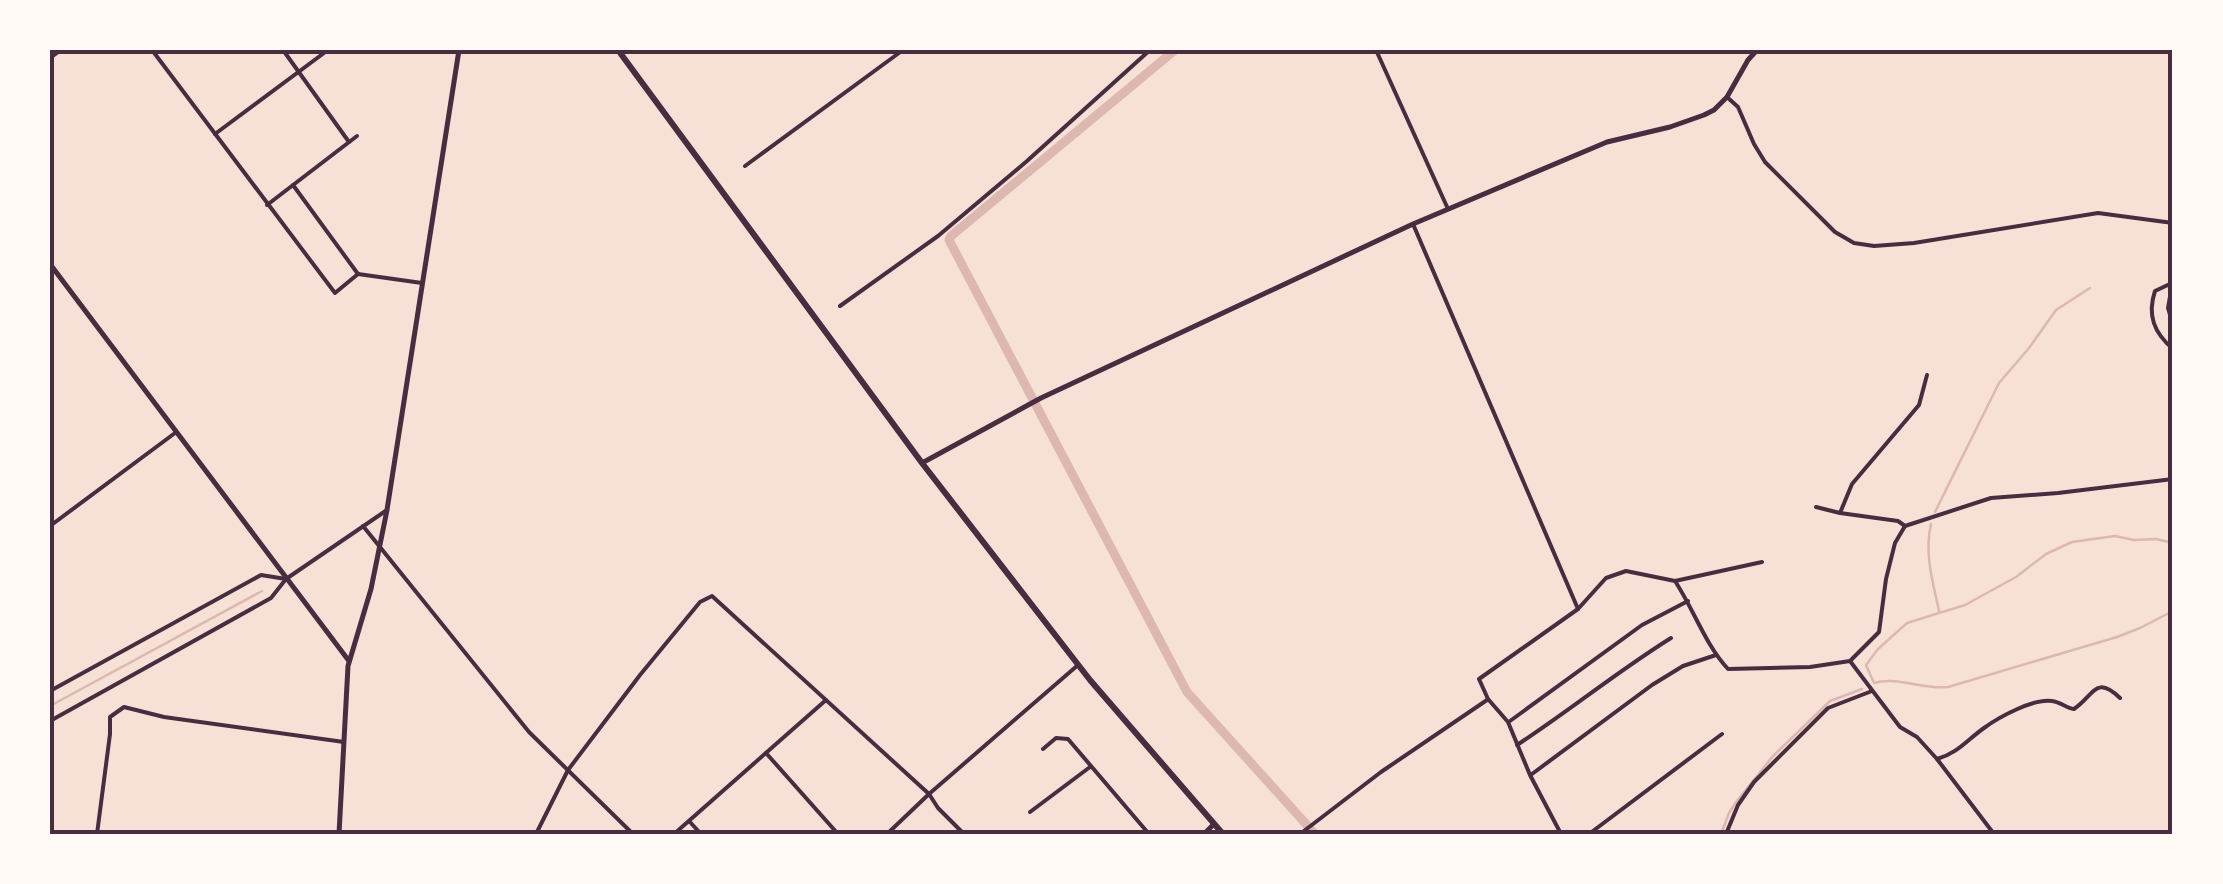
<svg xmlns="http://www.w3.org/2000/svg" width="2223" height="884" viewBox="0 0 2223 884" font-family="'Source Serif 4',serif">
  <rect width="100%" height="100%" fill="#f7e1d7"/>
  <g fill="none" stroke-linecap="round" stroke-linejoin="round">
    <g stroke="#dcb8b0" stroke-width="2.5">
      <polyline points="50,52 53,50"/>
      <polyline points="1935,512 1999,383 2029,348 2056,310 2090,288"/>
      <path d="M1931,524C1924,555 1933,582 1939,611"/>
      <path d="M2173,543L2156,539L2134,540L2115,536L2072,542L2046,554L2016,577L1965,605L1907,623L1878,649L1866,665L1874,683C1898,676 1923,690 1948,687L2117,637L2140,628L2173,611"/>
      <polyline points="50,706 262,591"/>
      <polyline points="1721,834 1729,813 1736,802 1773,756 1830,701 1862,689"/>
    </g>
    <polyline stroke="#dcb8b0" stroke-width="9" points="1175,50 951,236 949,240 1187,692 1315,834"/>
    <g stroke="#4a2c40" stroke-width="4">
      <polyline points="152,50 335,293 358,274 422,283"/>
      <polyline points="283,50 349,142"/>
      <polyline points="1376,50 1448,209"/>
      <polyline points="50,58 61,50"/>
      <polyline points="1727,97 1738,107 1754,144 1765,162 1835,232 1854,243 1874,246 1914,243 2098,213 2173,223"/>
      <polyline points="215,134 328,50"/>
      <polyline points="745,166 903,50"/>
      <polyline points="293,185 358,274"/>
      <polyline points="267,205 357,136"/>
      <polyline points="1413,224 1578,609"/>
      <path d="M2172,283L2155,291C2147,315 2154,333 2173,349"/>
      <polyline points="2172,285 2168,308 2173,325"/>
      <polyline points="840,306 938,236 1027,161 1150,50"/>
      <polyline points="1816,507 1840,513 1898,521 1905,526"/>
      <polyline points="1840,513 1852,484 1919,405 1927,375"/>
      <polyline points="50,526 175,433"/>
      <polyline points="363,526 529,732 633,834"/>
      <path d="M1675,581C1694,610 1705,644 1728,669L1810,667L1850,661L1879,632L1886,579L1895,543L1905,526L1991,498L2058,493L2173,479"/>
      <polyline points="1850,661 1900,727 1917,737 1937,759 1994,834"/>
      <polyline points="50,691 261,575 286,579"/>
      <polyline points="50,721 271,598 286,579 387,510"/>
      <polyline points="1510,721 1642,625 1688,601"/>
      <path d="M1517,745C1569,711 1618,671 1671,638"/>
      <polyline points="1043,749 1056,738 1068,739 1149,834"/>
      <polyline points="766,753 838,834"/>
      <path d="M1937,759C1958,753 1967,740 1984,728C1999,717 2034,698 2052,701C2061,702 2066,708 2074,709C2094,696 2095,674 2120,698"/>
      <polyline points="1532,774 1652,685 1683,666 1716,655"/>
      <polyline points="1030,812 1090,767"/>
      <polyline points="689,821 701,834"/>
      <polyline points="97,834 110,734 110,717 124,707 164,717 344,742"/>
      <polyline points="536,834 568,770 640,675 700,602 712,596 929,794 938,808 964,834"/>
      <polyline points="674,834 826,700"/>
      <polyline points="887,834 929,794 1078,665"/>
      <polyline points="1300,834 1381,772 1487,700"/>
      <polyline points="1561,834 1530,775 1508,722 1488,699 1479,679 1578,609 1606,578 1626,571 1675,581 1762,562"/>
      <polyline points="1589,834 1722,734"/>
      <polyline points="1726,834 1738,805 1754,782 1828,708 1872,691"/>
    </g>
    <g stroke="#4a2c40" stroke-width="5">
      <polyline points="50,264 349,661"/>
      <polyline points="922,463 1041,398 1413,224 1607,142 1670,127 1704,115 1714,110 1727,97 1748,60 1757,50"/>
      <polyline points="339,834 348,666 371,589 387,510 459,50"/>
      <polyline points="1204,834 1214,824"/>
    </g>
    <polyline stroke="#4a2c40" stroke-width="6" points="618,50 922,463 1090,680 1223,834"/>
  </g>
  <rect width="2223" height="884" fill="none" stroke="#fffaf5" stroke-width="105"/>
  <rect x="52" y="52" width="2118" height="780" fill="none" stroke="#4a2c40" stroke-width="4"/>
</svg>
